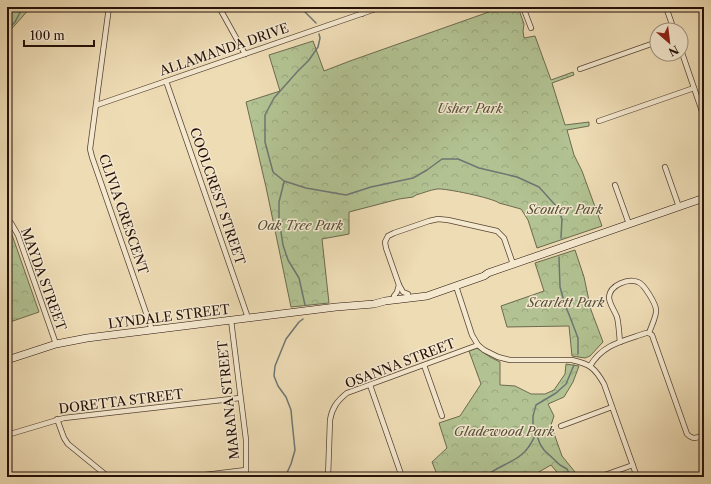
<svg xmlns="http://www.w3.org/2000/svg" width="711" height="484" viewBox="0 0 711 484" font-family="'Libre Caslon Text',serif">
  <defs>
    <pattern id="forest-crowns" width="20" height="18" patternUnits="userSpaceOnUse"><rect width="20" height="18" fill="#b2c292"/><path d="M2 6a3 3 0 1 1 6 0M12 15a3 3 0 1 1 6 0" fill="none" stroke="#99a67d"/></pattern>
  </defs>
  <rect width="100%" height="100%" fill="#eedcb5"/>
  <filter id="stains"><feTurbulence type="fractalNoise" baseFrequency=".005" numOctaves="4"/><feColorMatrix values="0 0 0 0 .2 0 0 0 0 .09 0 0 0 0 .02 0 0 0 .5 -.17"/></filter>
  <radialGradient id="worn" r=".72"><stop offset=".6" stop-color="#630" stop-opacity="0"/><stop offset="1" stop-color="#630" stop-opacity=".3"/></radialGradient>
  <polygon fill="#b2c292" stroke="#6c6a4e" points="7,7 31,7 7,34"/>
  <g fill="url(#forest-crowns)" stroke="#6c6a4e">
    <path d="M503,7H518L524,24L523,31L524,38L535,36L551,80L573,72L574,75L552,83L565,125L589,122V126L567,130L574,155L582,171L602,226L537,248L528,220L521,209L499,203C493,198 445,188 437,189C430,190 423,193 416,195L413,197L399,199L349,212V234L322,239L329,303L291,307L266,187L246,102L280,91L269,55L313,41L324,71L350,61Z"/>
    <polygon points="7,230 11,232 39,312 7,323"/>
    <polygon points="575,250 584,277 591,310 603,342 590,356 585,358 572,356 569,326 507,327 501,306 544,291 535,263"/>
    <polygon points="477,348 490,357 500,362 500,385 515,386 531,394 545,394 554,390 565,374 566,364 579,366 573,382 564,397 548,404 554,416 551,425 562,456 579,477 561,477 551,465 530,477 438,477 432,462 447,448 439,423 460,416 481,384 469,351"/>
  </g>
  <g fill="none" stroke-linecap="round" stroke-linejoin="round">
    <g stroke="#6e7673" stroke-width="1.5">
      <polyline points="300,7 316,23"/>
      <polyline points="7,30 15,22 23,7"/>
      <polyline points="319,34 320,38 318,47 309,60 297,72 289,81 274,98 265,115 265,142 273,172 284,181 306,188 346,195 371,187 413,178 427,170 442,159 458,159 479,168 517,177 539,187 557,207 562,219 561,238"/>
      <polyline points="284,182 279,202 279,219 283,245 288,260 299,278 305,305"/>
      <polyline points="559,257 560,287 565,305 570,317 578,338 578,354"/>
      <polyline points="285,477 291,464 295,450 292,421 291,410 286,397 278,386 274,376 275,366 286,339 299,322 303,319"/>
      <path d="M485,477C496,467 510,464 521,455C528,450 532,442 536,434"/>
      <polyline points="571,477 567,469 560,465 544,450 540,444 533,424 533,416 536,405 556,393 566,384 574,365"/>
    </g>
    <defs>
      <g id="street">
        <polyline points="109,7 90,149 92,157 152,330"/>
        <polyline points="219,7 245,54"/>
        <polyline points="359,7 362,14"/>
        <polyline points="523,7 531,28"/>
        <polyline points="666,7 674,30"/>
        <polyline points="587,8 590,7"/>
        <polyline points="681,50 704,117"/>
        <polyline points="580,69 657,42"/>
        <polyline points="166,81 248,318"/>
        <polyline points="97,105 381,7"/>
        <polyline points="599,121 694,88"/>
        <polyline points="665,167 679,207"/>
        <polyline points="615,185 629,224"/>
        <polyline points="11,223 18,235 56,344"/>
        <path d="M456,286L472,335L478,345L484,350L498,357L510,360H572C590,364 595,368 604,384L637,477"/>
        <polyline points="408,294 403,292 399,285 386,248 385,242 388,236 394,233 429,221 438,219 448,220 497,231 504,238 513,264"/>
        <polyline points="394,296 397,292 399,285"/>
        <polyline points="231,320 246,440 246,477"/>
        <path d="M649,333L652,335L687,434C693,440 696,438 704,435"/>
        <path d="M620,342C619,334 619,325 617,317C615,311 609,304 609,297C610,285 628,278 638,282C644,284 656,304 656,310C657,315 651,327 649,333"/>
        <polyline points="424,365 442,416"/>
        <path d="M590,366C603,344 623,341 646,333H649"/>
        <polyline points="370,385 402,477"/>
        <polyline points="57,419 64,438 68,444 106,475 107,477"/>
        <polyline points="561,426 612,407"/>
        <polyline points="7,435 64,418 240,398"/>
        <polyline points="188,477 246,470"/>
        <path d="M328,477L330,420C332,408 337,401 347,393L478,345"/>
        <polyline points="599,477 633,465"/>
      </g>
      <polyline id="secondary" points="7,360 56,344 87,338 336,307 374,304 385,301 427,296 484,276 488,273 704,198"/>
    </defs>
    <use href="#street" stroke="#574434" stroke-width="6"/>
    <use href="#secondary" stroke="#251109" stroke-width="8"/>
    <use href="#street" stroke="#f4e8cf" stroke-width="4.5"/>
    <use href="#secondary" stroke="#f4e8cf" stroke-width="7"/>
  </g>
  <g text-anchor="middle" dominant-baseline="central" stroke-width="3" stroke-linejoin="round" paint-order="stroke">
    <g font-size="13" fill="#251109" stroke="#f4e8cf">
      <text transform="translate(224 49) rotate(-19)">ALLAMANDA DRIVE</text>
      <text transform="translate(218 196) rotate(71)">COOLCREST STREET</text>
      <text transform="translate(124 214) rotate(71)">CLIVIA CRESCENT</text>
      <text transform="translate(44 279) rotate(70)">MAYDA STREET</text>
      <text transform="translate(169 316) rotate(-7)">LYNDALE STREET</text>
      <text transform="translate(400 363) rotate(-21)">OSANNA STREET</text>
      <text transform="translate(228 400) rotate(-96)">MARANA STREET</text>
      <text transform="translate(121 401) rotate(-7)">DORETTA STREET</text>
    </g>
    <g font-size="13" font-style="italic" fill="#564f39" stroke="#f4e8cf">
      <text x="470" y="108">Usher Park</text>
      <text x="565" y="209">Scouter Park</text>
      <text x="300" y="225">Oak Tree Park</text>
      <text x="566" y="302">Scarlett Park</text>
      <text x="504" y="431">Gladewood Park</text>
    </g>
  </g>
  <rect width="711" height="484" fill="none" stroke="#eedcb5" stroke-width="24"/>
  <rect x="8" y="8" width="695" height="468" fill="none" stroke="#251109" stroke-width="2"/>
  <rect x="12" y="12" width="687" height="460" fill="none" stroke="#251109"/>
  <g transform="translate(669 42) rotate(152)"><circle r="19" fill="#f4e8cf" stroke="#a19280"/>
  <path d="M0-3L7 15L0 10L-7 15Z" fill="#8f2418"/>
  <text y="-6" font-size="11" font-weight="bold" text-anchor="middle" fill="#251109">N</text>
  </g>
  <path d="M24 40v6h70v-6" fill="none" stroke="#251109" stroke-width="2"/>
  <text x="30" y="40" font-size="12" fill="#251109" stroke="#f4e8cf" stroke-width="3" paint-order="stroke">100 m</text>
  <rect width="100%" height="100%" filter="url(#stains)"/>
  <rect width="100%" height="100%" fill="url(#worn)"/>
</svg>
